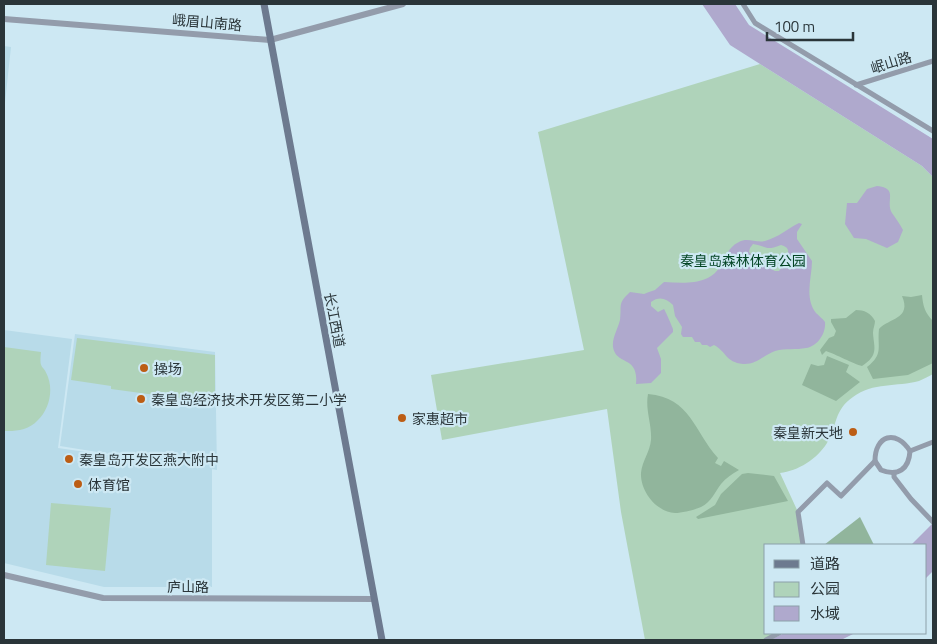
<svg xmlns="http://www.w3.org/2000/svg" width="937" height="644" viewBox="0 0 937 644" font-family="'Titillium Web','Noto Sans SC',sans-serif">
  <rect width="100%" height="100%" fill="#cde8f3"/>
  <g fill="#b8dbe9">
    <polygon points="4,46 11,47 4,112"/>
    <polygon points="4,330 72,339 58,448 184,466 60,446 75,334 215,352 217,470 212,469 212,587 104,587 4,563"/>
  </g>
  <g fill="#afd3ba">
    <path d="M760,64L922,166L933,177V374C929,376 924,379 919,381C897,387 873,382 853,397C834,410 837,426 827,443C817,459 798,471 780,473L798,512L803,545H766V633H779L766,640H645L621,512L607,409L442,440L431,375L584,350L538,132Z"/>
    <polygon points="77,338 215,355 215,403 111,389 111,386 71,380"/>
    <path d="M4,347L41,352C39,371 43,363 48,377C56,399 42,426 20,430C15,431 9,431 4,431Z"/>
    <polygon points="51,503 111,508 105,571 46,565"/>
  </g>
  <g fill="#91b59c">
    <path d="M922,295C923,306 925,313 933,321V363L908,375L873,379L867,367C884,354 877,347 879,329C889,318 912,319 902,296L911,297Z"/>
    <path d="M856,310C864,310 871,313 875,321C875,325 873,328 873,333C874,348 879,355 862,366C854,364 835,354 826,351L822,355L820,350L829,338L834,336L836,331L831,322V319L846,318Z"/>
    <polygon points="827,356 849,365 846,372 860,382 836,401 802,385 811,364 818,366 824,365"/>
    <path d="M648,394C691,398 693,430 718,458L715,463L721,466L724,461L739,470C732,474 726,478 721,484C715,492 711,502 701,507C694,510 682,513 675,513C656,512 640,491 641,473C642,461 650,452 651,440C652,424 645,410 648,394Z"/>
    <polygon points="748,473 774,476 788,501 698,519 696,517 715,505 721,494 742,474"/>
    <polygon points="860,517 874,545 824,545"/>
  </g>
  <g fill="#afa9cd" fill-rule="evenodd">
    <polygon points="702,4 735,4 749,25 933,139 933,177 922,166 730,45"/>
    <path d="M877,186C899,188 885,201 892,213C896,219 900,224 903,230L898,242L887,248L866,239L854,238L845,224L847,203H857L867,189Z"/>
    <path d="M799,223L802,224L797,232V239L812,261C812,277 804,298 816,313C819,316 822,318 825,322C826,333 818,346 806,348C796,350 786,348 775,351C764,355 756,365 743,364C725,362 727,352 714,345L710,347L707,345H702L700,342H695L692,337H683L681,334L682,327L675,316L673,305C666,298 659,296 651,302V306L658,312L664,309C665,310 672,326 673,329V332L657,348L661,359V373L651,383L636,384C639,355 616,366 613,347C612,337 618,329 620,320C622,305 617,304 630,292L644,294L649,292L655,290L664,282C686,283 711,286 722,263C726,255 730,246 739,242C747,237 756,243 765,241C779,237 787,229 799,223ZM753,244C769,247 765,251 781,245C784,246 787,247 788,250C789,255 783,267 779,271H775L771,269L768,262C760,261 755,259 749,252L750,248Z"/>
    <polygon points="933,523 933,571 926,578 926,545 911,545"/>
    <polygon points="784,633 855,633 841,640 771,640"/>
  </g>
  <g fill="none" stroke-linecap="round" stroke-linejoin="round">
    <g stroke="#939cab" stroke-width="5">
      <polyline points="743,4 755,23 933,131"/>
      <polyline points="856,85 933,61"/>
      <path d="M875,461C875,435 896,429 910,451"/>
      <polyline points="894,473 894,477 911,499 933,522"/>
      <path d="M803,545L798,512L827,483L841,496L875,461L881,470C898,477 909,469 910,451L933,442"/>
      <polyline points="766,640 779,633"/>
    </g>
    <g stroke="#939cab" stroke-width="6">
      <polyline points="4,19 270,40 403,4"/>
      <polyline points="4,575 103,598 374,599"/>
    </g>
    <polyline stroke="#6d7a8f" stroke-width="7" points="264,4 382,640"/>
  </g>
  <g fill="#bc5d14" stroke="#cde8f3" stroke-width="2">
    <circle cx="144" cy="368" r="5"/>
    <circle cx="141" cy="399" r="5"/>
    <circle cx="402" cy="418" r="5"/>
    <circle cx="853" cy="432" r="5"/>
    <circle cx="69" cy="459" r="5"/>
    <circle cx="78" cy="484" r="5"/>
  </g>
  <g text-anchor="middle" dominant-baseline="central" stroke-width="4.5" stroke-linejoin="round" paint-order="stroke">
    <g font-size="14" fill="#2a3539" stroke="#cde8f3">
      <text transform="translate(207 22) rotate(5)">峨眉山南路</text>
      <text transform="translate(891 62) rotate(-17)">岷山路</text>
      <text transform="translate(335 320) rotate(79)">长江西道</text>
      <text x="188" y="586">庐山路</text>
    </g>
    <g font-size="14" fill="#034424" stroke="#cde8f3">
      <text x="743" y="260">秦皇岛森林体育公园</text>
    </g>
    <g font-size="14" fill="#2a3539" stroke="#cde8f3" text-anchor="start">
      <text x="154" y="368">操场</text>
      <text x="151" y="399">秦皇岛经济技术开发区第二小学</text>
      <text x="412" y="418">家惠超市</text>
      <text x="843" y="432" text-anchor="end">秦皇新天地</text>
      <text x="79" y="459">秦皇岛开发区燕大附中</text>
      <text x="88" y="484">体育馆</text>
    </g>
  </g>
  <rect width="937" height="644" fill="none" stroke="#2a3539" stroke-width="10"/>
  <rect x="764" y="544" width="162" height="90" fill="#cde8f3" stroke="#8ca0a9"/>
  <rect x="774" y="560" width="25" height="8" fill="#6d7a8f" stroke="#8ca0a9"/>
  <text x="810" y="569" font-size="15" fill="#2a3539">道路</text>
  <rect x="774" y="582" width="25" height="15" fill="#afd3ba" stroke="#8ca0a9"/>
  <text x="810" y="594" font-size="15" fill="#2a3539">公园</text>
  <rect x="774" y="606" width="25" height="15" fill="#afa9cd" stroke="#8ca0a9"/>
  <text x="810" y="619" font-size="15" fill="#2a3539">水域</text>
  <path d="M767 32v8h86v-8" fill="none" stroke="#2a3539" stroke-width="2.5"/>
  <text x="774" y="32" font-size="15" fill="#2a3539" stroke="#cde8f3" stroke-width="4" paint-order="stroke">100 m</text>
</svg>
